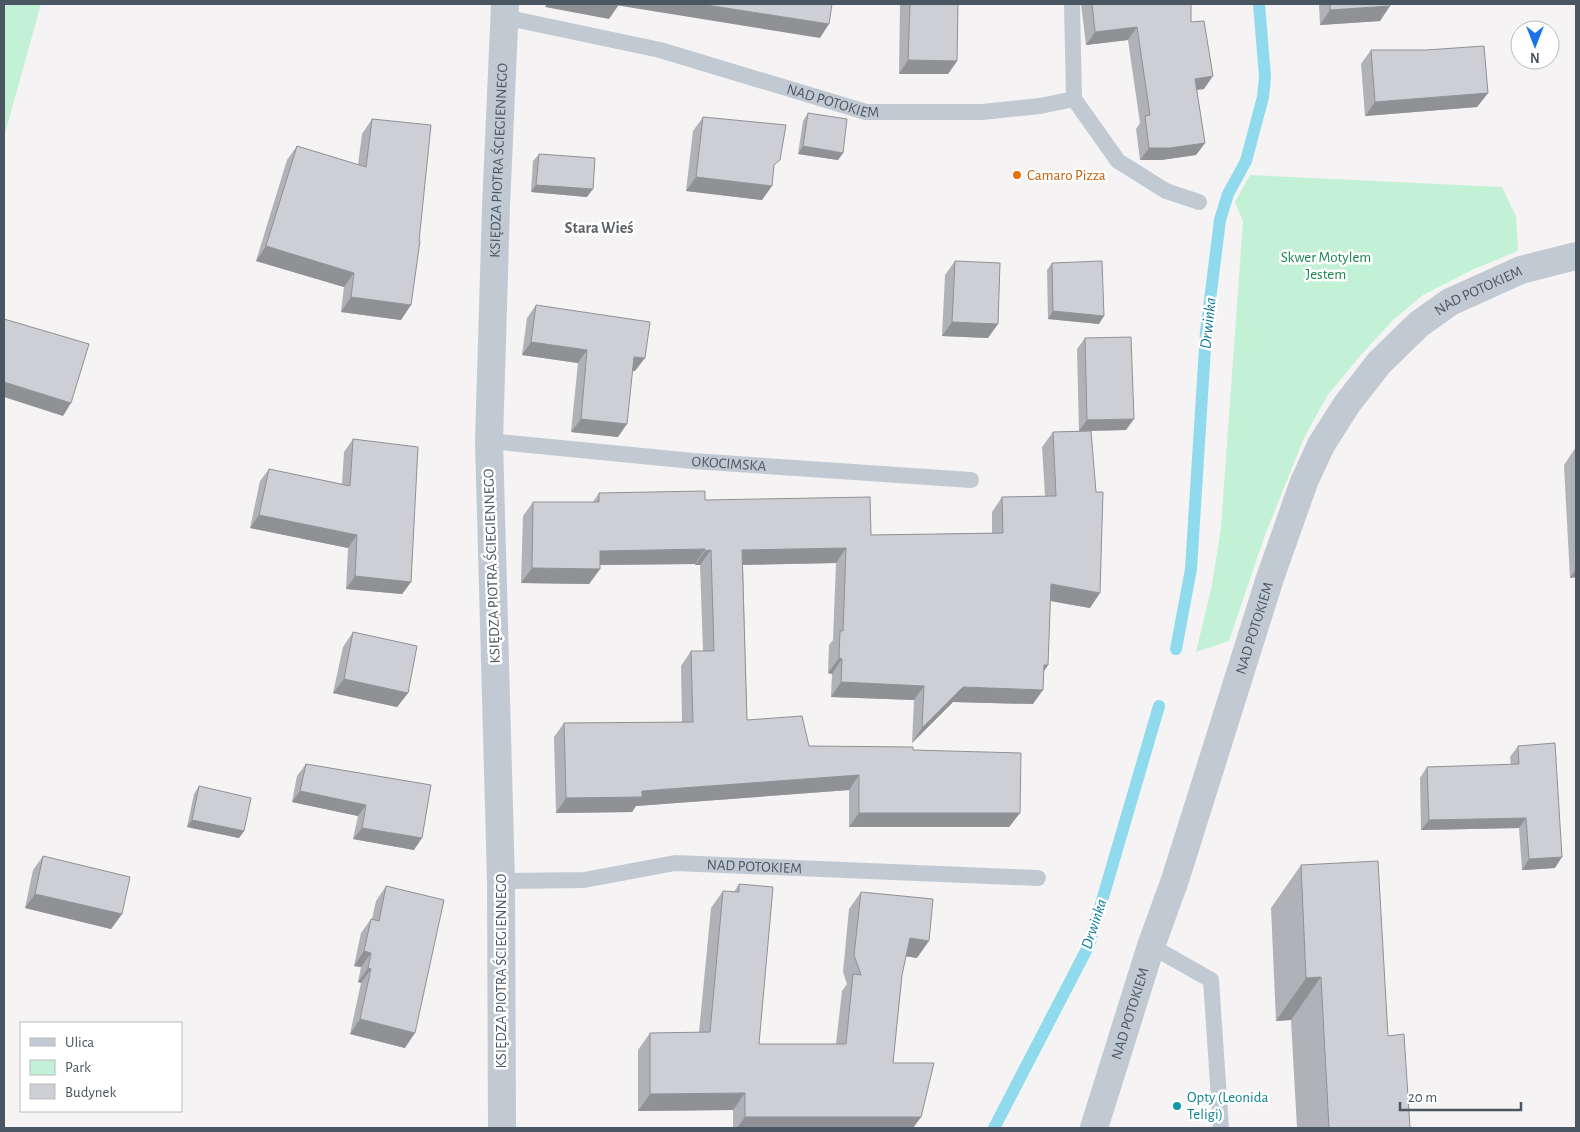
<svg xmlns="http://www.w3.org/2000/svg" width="1580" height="1132" viewBox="0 0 1580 1132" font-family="'Alegreya Sans',sans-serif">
  <rect width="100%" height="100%" fill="#f5f3f3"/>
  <g fill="#c3f1d5">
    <polygon points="4,4 41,4 4,137"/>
    <polygon points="1250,175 1502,187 1516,216 1518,251 1474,269 1423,295 1394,319 1361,355 1327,396 1304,438 1265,535 1229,641 1196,652 1212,585 1221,527 1243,221 1235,202"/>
  </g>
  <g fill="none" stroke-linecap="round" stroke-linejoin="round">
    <g stroke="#90daee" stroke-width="12">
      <polyline points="1176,649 1191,569 1206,332 1220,220 1228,194 1246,161 1263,97 1265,77 1259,4"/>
      <polyline points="994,1128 1089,945 1159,706"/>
    </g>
    <g stroke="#c1cad2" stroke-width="16">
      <path id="s1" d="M504,17L660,50L866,112H982L1040,106L1074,99L1072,4"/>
      <polyline points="1074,99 1118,161 1166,191 1199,202"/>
      <path id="s2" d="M489,441L693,461L971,480"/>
      <path id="s3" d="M501,881L584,880L675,863L1038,878"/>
      <polyline points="1151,946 1211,980 1221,1128"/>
    </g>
    <g stroke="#c1cad2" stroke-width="28">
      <path id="s4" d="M502,1128L501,881L489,441L496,207L505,4"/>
      <path id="s5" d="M1094,1128L1151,946L1175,880L1270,578L1304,482L1321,445L1347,404L1379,363L1419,324L1450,302L1521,270L1576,256"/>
    </g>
  </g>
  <g fill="#b0b2b7">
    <polygon points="900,4 958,4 957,61 948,74 899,74"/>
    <polygon points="1081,4 1191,4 1191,22 1204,89 1197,90 1205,143 1196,155 1161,160 1140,160 1136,129 1140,123 1128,40 1086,45"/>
    <polygon points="1319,4 1390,4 1380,21 1320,25"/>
    <polygon points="1371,50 1488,93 1477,107 1365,116 1361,64"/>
    <polygon points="808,113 843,153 838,160 798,154 803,121"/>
    <polygon points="703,117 774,169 762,200 686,191 693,131"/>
    <polygon points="372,119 401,320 341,312 344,287 256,261 287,160 297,146 358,165 362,134"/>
    <polygon points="539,154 587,197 531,192 533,161"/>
    <polygon points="955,261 988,338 942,336 945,275"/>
    <polygon points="1052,263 1099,324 1048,319 1047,270"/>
    <polygon points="536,305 635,371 632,371 618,437 571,432 578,363 522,355 527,318"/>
    <polygon points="1085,338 1126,430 1091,431 1090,608 1050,601 1048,665 1044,671 1033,704 953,702 912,743 914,700 831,697 832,674 828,673 829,645 833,640 836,563 743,565 747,720 809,746 913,750 1020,813 1009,827 849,827 849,790 636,806 632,812 556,813 554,737 564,723 682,722 681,666 691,651 703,651 700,565 695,565 695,564 600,565 600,569 589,584 521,583 523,516 533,502 593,502 599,493 705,500 871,535 992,533 992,512 1002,497 1045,496 1042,447 1053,432 1079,431 1077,349"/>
    <polygon points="353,439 411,582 402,594 346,589 348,548 250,528 260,481 269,469 342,484 344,452"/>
    <polygon points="1576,447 1576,577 1570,578 1564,465"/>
    <polygon points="353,632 408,693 397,707 333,693 343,647"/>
    <polygon points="1518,746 1555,868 1522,870 1519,828 1421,830 1420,778 1427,767 1511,765 1510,757"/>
    <polygon points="306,764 431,785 414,850 353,839 358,816 292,802 297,776"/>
    <polygon points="199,786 244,831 239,838 187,827 194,794"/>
    <polygon points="43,856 122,914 111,929 25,908 33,870"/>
    <polygon points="1301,865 1388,1036 1410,1128 1297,1128 1291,1020 1276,1021 1271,908"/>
    <polygon points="739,884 759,1044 836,1044 842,991 847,984 843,972 849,909 861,892 917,958 906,956 902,975 893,1063 921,1117 913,1128 733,1128 733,1110 638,1111 638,1050 650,1033 699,1032 711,908 723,891 734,892"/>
    <polygon points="386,886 405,1048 350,1034 361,983 358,982 361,967 354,966 361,933 371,919 372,919 376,901"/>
  </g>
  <g fill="#909195">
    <polygon points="547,4 700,4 829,24 820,38 615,5 618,6 609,19 545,7"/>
    <polygon points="1390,6 1380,21 1320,25 1330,10"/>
    <polygon points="1137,27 1128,40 1086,45 1095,32"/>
    <polygon points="908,60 957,61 948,74 899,74"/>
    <polygon points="1213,76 1204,89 1186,91 1195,79"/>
    <polygon points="1488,93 1477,107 1365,116 1375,102"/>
    <polygon points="1205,143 1196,155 1161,160 1140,160 1149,148"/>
    <polygon points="803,146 843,153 838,160 798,154"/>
    <polygon points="696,177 772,186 762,200 686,191"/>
    <polygon points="536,185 593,189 587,197 531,192"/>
    <polygon points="266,246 354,273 344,287 256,261"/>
    <polygon points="351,297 411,305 401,320 341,312"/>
    <polygon points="1053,311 1104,316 1099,324 1048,319"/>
    <polygon points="952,322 998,324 988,338 942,336"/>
    <polygon points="531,342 587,350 578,363 522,355"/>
    <polygon points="634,357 645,358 635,371 625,370"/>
    <polygon points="4,382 71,403 63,416 4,397"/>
    <polygon points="581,419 627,424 618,437 571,432"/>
    <polygon points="1134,419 1126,430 1079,431 1087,420"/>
    <polygon points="259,515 357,535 348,548 250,528"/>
    <polygon points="846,548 836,563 732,565 742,550"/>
    <polygon points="705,549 695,564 589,565 600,551"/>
    <polygon points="711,550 700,565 695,565 705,551"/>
    <polygon points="532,568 600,569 589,584 521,583"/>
    <polygon points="1576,569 1576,577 1570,578"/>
    <polygon points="355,576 411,582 402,594 346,589"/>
    <polygon points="1051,584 1100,593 1090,608 1040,599"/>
    <polygon points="839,658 842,659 832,674 828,673"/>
    <polygon points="1044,665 1048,665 1038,680"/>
    <polygon points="344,679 408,693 397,707 333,693"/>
    <polygon points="841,682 924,686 914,700 831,697"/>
    <polygon points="963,687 1043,690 1033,704 953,702 912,743 922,728"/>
    <polygon points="859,775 849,790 636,806 632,812 556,813 566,798 642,791"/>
    <polygon points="300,791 366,805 358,816 292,802"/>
    <polygon points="859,813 1020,813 1009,827 849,827"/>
    <polygon points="1526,818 1519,828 1421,830 1429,820"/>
    <polygon points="192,820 244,831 239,838 187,827"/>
    <polygon points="362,828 422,838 414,850 353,839"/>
    <polygon points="1562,857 1555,868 1522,870 1529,859"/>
    <polygon points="35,894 122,914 111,929 25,908"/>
    <polygon points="910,938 929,941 917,958 898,955"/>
    <polygon points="364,951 371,953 361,967 354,966"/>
    <polygon points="368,968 371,969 361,983 358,982"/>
    <polygon points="1321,977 1291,1020 1276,1021 1306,978"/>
    <polygon points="360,1019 415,1033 405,1048 350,1034"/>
    <polygon points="745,1093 733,1110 638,1111 650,1094"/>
    <polygon points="745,1117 921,1117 913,1128 737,1128"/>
  </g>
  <g fill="#cdcfd5" stroke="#909195">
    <polygon points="609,4 618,4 618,6"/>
    <polygon points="700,4 832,4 829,24"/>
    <polygon points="910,4 958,4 957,61 908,60"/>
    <polygon points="1092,4 1191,4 1191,22 1204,21 1213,76 1195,79 1205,143 1170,148 1149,148 1145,116 1150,115 1137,27 1095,32"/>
    <polygon points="1330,4 1390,4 1390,6 1330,10"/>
    <polygon points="1484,46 1488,93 1375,102 1371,50 1426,50"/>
    <polygon points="808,113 847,119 843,153 803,146"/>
    <polygon points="703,117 786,125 780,160 774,165 772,186 696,177"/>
    <polygon points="372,119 431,125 419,241 420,241 411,305 351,297 354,273 266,246 297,146 366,167"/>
    <polygon points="539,154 595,158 593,189 536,185"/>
    <polygon points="955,261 1000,263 998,324 952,322"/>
    <polygon points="1102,261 1104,316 1053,311 1052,263"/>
    <polygon points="536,305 650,322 645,358 634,357 627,424 581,419 587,350 531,342"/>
    <polygon points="4,319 89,344 71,403 4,382"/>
    <polygon points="1131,337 1134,419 1087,420 1085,338"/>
    <polygon points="1091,431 1096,492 1103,492 1100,593 1051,584 1048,665 1044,665 1043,690 963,687 922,728 924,686 841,682 842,659 839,658 840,631 843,631 846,548 742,550 747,720 802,716 809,746 913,747 913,750 1021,753 1020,813 859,813 859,775 642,791 642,797 566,798 564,723 693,722 691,651 714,651 711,550 705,551 705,549 600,551 600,569 532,568 533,502 599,502 599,493 705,491 705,500 870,497 871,535 1003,533 1002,497 1056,496 1053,432"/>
    <polygon points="353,439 418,447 411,582 355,576 357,535 259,515 269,469 350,486"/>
    <polygon points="353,632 417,646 408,693 344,679"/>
    <polygon points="1555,743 1562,857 1529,859 1526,818 1429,820 1427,767 1519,764 1518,746"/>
    <polygon points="306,764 431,785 422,838 362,828 366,805 300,791"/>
    <polygon points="199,786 251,798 244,831 192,820"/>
    <polygon points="43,856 130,877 122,914 35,894"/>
    <polygon points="1378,861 1388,1036 1404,1034 1410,1128 1329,1128 1321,977 1306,978 1301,865"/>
    <polygon points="739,884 773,887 759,1044 846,1044 853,974 861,975 854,955 861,892 933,899 929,941 910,938 902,975 893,1063 934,1063 921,1117 745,1117 745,1093 650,1094 650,1033 710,1032 723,891 739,892"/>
    <polygon points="386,886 444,900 415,1033 360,1019 371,969 368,968 371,953 364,951 371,919 379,921"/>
  </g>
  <circle fill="#e8710a" stroke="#fff" stroke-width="2" cx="1017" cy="175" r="5"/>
  <circle fill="#0f9aa8" stroke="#fff" stroke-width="2" cx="1177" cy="1106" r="5"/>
  <g text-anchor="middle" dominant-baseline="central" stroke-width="5" stroke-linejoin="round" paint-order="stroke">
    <g font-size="15" fill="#4a5661" stroke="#fff">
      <text stroke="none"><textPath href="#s1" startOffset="340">NAD POTOKIEM</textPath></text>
      <text stroke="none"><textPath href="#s4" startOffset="968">KSIĘDZA PIOTRA ŚCIEGIENNEGO</textPath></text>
      <text stroke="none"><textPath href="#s5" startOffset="945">NAD POTOKIEM</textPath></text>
      <text stroke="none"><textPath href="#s2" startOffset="241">OKOCIMSKA</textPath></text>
      <text transform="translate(492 566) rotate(-92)">KSIĘDZA PIOTRA ŚCIEGIENNEGO</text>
      <text stroke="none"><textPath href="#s5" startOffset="525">NAD POTOKIEM</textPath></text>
      <text stroke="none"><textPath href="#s3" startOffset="255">NAD POTOKIEM</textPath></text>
      <text transform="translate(501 971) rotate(-90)">KSIĘDZA PIOTRA ŚCIEGIENNEGO</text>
      <text stroke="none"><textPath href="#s5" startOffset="120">NAD POTOKIEM</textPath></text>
    </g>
    <g font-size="15" fill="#c56008" stroke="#fff" text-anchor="start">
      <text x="1027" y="175">Camaro Pizza</text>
    </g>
    <g font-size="15" fill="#17864f" stroke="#fff">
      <text x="1326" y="257">Skwer Motylem<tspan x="1326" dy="17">Jestem</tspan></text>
    </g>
    <g font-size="15" fill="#0d838f" stroke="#fff" text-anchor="start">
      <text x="1187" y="1097">Opty (Leonida<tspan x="1187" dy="17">Teligi)</tspan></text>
    </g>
    <g font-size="16" font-weight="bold" fill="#5f6368" stroke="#fff">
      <text x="599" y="228">Stara Wieś</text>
    </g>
    <g font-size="16" font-style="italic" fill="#0c7c9b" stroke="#fff">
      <text transform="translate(1208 323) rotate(-84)">Drwinka</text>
      <text transform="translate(1094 924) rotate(-72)">Drwinka</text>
    </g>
  </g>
  <rect width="1580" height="1132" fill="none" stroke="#4a5661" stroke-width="10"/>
  <rect x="20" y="1022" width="162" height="90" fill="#ffffff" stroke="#b7bbc0"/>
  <rect x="30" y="1038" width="25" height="8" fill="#c1cad2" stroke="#b7bbc0"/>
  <text x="65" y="1047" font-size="15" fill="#4a5661">Ulica</text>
  <rect x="30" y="1060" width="25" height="15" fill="#c3f1d5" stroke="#b7bbc0"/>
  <text x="65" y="1072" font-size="15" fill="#4a5661">Park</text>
  <rect x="30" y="1084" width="25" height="15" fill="#cdcfd5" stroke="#b7bbc0"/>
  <text x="65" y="1097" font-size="15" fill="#4a5661">Budynek</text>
  <g transform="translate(1535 45) rotate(180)"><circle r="24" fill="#ffffff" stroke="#b7bbc0"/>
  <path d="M0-4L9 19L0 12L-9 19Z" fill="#1a73e8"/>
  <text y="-8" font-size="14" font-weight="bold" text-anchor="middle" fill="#4a5661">N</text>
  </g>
  <path d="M1400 1102v8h121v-8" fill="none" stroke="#4a5661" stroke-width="2.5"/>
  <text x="1408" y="1102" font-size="15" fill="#4a5661" stroke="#ffffff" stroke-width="4" paint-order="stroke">20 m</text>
</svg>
